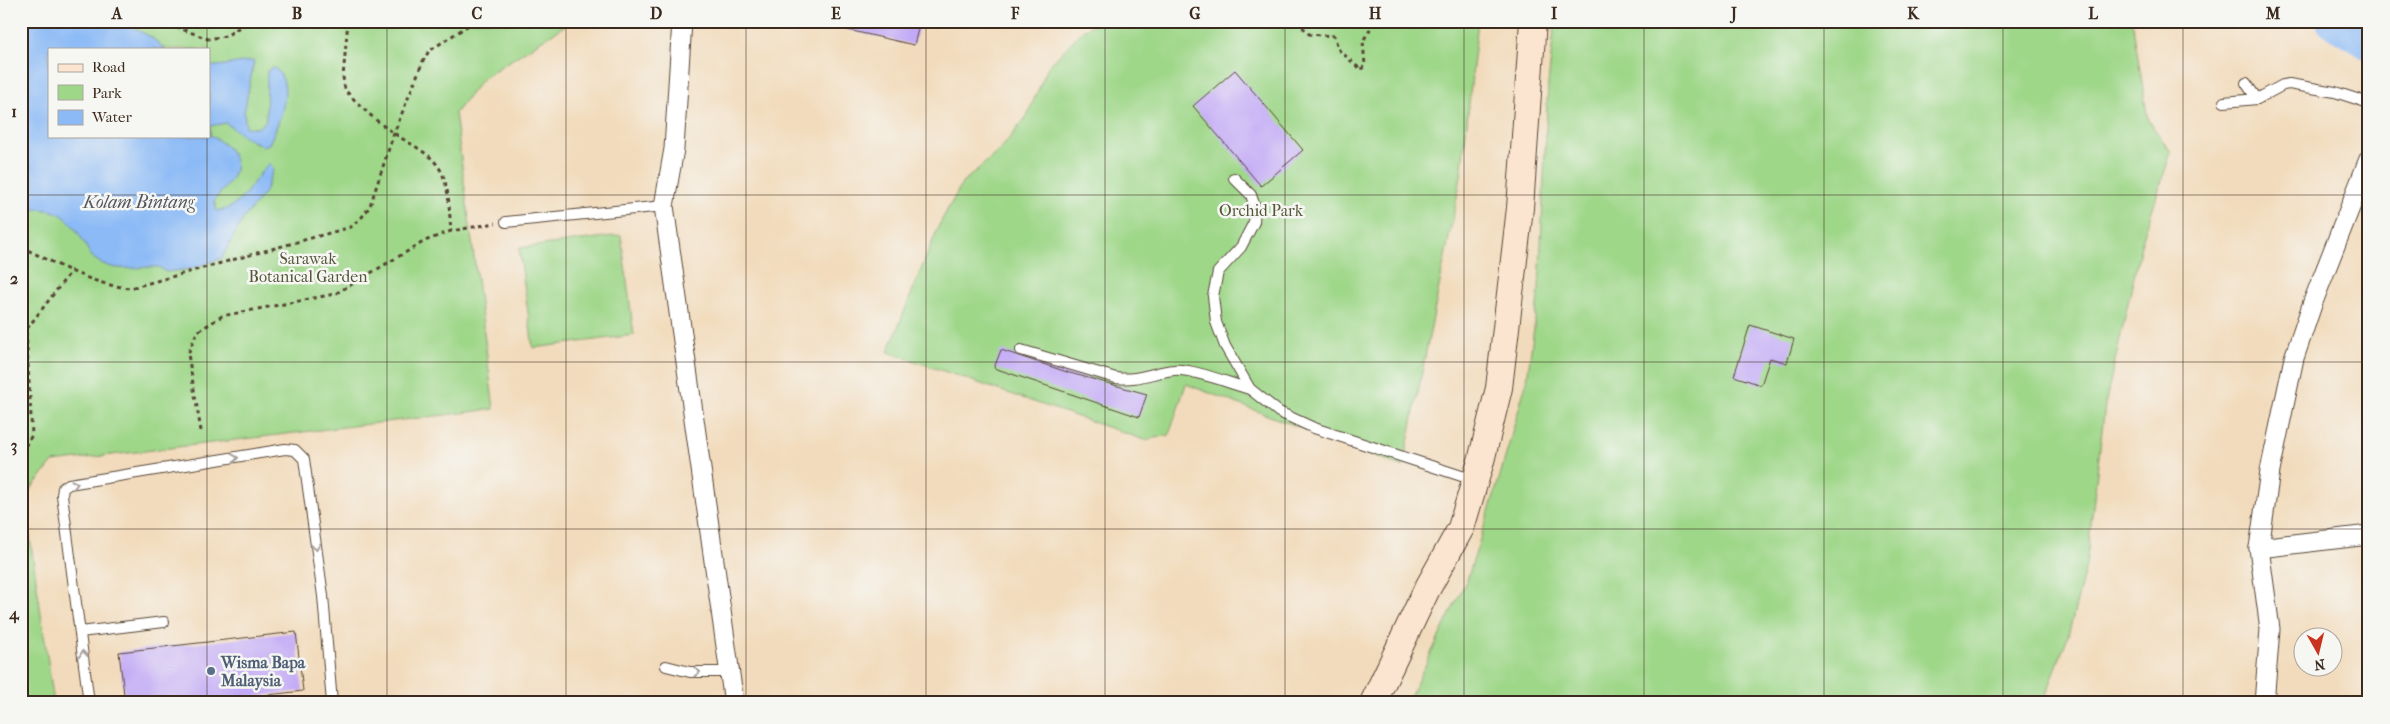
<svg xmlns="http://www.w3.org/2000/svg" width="2390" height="724" viewBox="0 0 2390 724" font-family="'IM FELL French Canon',serif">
  <rect width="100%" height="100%" fill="#f6f6f2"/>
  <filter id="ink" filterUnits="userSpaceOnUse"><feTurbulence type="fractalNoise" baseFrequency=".02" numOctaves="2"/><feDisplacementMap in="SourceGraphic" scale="10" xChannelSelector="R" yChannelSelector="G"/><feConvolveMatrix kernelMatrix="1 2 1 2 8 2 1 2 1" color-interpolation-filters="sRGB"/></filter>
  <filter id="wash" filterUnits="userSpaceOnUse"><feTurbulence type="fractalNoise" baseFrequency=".0096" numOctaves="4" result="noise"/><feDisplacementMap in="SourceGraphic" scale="20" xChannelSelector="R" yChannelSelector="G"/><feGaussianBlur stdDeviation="1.12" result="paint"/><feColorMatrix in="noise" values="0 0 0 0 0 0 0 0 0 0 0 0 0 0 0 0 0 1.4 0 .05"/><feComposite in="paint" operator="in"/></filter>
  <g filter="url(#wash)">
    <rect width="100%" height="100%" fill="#f2dbbc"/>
    <g fill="#9fd789" stroke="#6d8054" fill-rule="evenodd">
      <path d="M21,21H572L483,78L455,113L494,409L53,462L24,497L54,703H21ZM49,49H209V136H49Z"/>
      <polygon points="1100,21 1478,21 1461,177 1403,467 1186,384 1169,435 1145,440 888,352 939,225 963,182 1000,150 1027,116 1048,67 1083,30"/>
      <polygon points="1555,21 2132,21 2148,120 2171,152 2142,241 2105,405 2086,566 2068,636 2043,703 1407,703 1468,577 1498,483 1527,380 1539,290 1548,84"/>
      <polygon points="621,235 634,335 533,348 519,248"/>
    </g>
    <path fill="#8bbaf6" stroke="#63728a" d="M23,21H121L151,37L165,49H49V136H209V66C224,67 238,61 254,61L244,113L246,127L258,128L266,121L267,71L273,67C297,82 279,123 269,144L263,146L246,138L226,123L210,126V135C224,143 242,156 233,176C229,185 219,193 214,201L217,211C245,208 251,179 270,163L273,170L265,192L243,219L222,258L191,269L166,272L159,267C137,266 117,274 96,260C89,255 88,249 83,241C66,212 56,207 21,210Z"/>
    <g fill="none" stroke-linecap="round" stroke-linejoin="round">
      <polyline stroke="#8bbaf6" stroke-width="30" points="2330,21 2369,45"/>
    </g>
    <g id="blocks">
      <g fill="#c3aaf6">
        <polygon points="836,21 920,21 914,45 835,27"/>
        <polygon points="1235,70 1303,150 1261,186 1193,106"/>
        <polygon points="1750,325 1794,339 1787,363 1770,358 1761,385 1734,376"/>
        <polygon points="1001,350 1070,373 1147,394 1139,417 994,368"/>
        <polygon points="296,632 303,691 198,703 125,703 119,652"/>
      </g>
    </g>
  </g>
  <g filter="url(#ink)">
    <use href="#blocks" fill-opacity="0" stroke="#564536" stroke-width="1"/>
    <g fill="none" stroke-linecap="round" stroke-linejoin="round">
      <defs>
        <g id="lane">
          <polyline points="2246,83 2257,99"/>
          <polyline points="2224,102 2257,99 2283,85 2289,84 2335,92 2369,103"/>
          <polyline points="1234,178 1251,195 1255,207 1254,222 1241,247 1218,272 1213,296 1216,322 1225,346 1250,389 1279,412 1314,428 1474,480"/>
          <polyline points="506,222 664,206"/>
          <path d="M1021,350L1116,378C1138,381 1153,372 1174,370C1191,368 1231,384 1250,389"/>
          <polyline points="80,632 164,622"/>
          <polyline points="666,666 690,672 729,672"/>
          <polyline points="89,703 62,495 63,488 69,484 285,449 295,450 304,459 323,596 332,703"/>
        </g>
        <g id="street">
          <polyline points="682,21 674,149 664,206 734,703"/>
          <polyline points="2259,548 2369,535"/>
          <polyline points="2264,703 2270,629 2259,548 2270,471 2294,358 2313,302 2369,159"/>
        </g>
        <polyline id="secondary" points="1373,703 1426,591 1461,528 1481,461 1499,388 1520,208 1533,21"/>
      </defs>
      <use href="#lane" stroke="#564536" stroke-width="12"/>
      <use href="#street" stroke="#564536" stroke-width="21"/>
      <use href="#secondary" stroke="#564536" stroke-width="28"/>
      <g stroke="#564536" stroke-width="3" stroke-dasharray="4 4" stroke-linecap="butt">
        <polyline points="161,21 208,39 226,36 249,21"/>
        <path d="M348,21L343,77L345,90C359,105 376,122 394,133C410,145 431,152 441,171C450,189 449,212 451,231"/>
        <polyline points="1297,21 1309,34 1334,36 1339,50 1361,70 1365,65 1363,41 1375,21"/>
        <path d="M21,247C56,263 93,286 131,288L351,227L362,217L370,206L394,133L423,61L429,51L475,21"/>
        <polyline points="201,431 188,354 197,332 222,316 335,294 425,241 451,231 496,223"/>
        <polyline points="21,453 32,435 26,330 72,270"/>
      </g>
      <use href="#lane" stroke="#fff" stroke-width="10"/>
      <use href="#street" stroke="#fff" stroke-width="19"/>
      <use href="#secondary" stroke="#fce5d0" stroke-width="26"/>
    </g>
    <defs><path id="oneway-chevron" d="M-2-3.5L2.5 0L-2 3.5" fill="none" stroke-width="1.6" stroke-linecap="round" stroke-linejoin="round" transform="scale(1.25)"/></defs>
    <g stroke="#a79f9a">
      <use href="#oneway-chevron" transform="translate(235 458) rotate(-9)"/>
      <use href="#oneway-chevron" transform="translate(75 484) rotate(-14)"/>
      <use href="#oneway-chevron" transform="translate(316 547) rotate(82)"/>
      <use href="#oneway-chevron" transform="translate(83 654) rotate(-97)"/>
      <use href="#oneway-chevron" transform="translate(697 672) rotate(1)"/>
    </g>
  </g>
  <path fill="none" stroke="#3b2a1e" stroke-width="1" stroke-opacity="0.55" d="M207,21V49M387,21V703M566,21V703M746,21V703M926,21V703M1105,21V703M1285,21V703M1464,21V703M1644,21V703M1824,21V703M2003,21V703M2183,21V703M207,136V703M21,195H2369M21,362H2369M21,529H2369"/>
  <circle fill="#5c6f8a" stroke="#f6f6f2" stroke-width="2" cx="211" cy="671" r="5"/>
  <g text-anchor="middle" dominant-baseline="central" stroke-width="5" stroke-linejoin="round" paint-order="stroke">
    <g font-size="16" fill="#545539" stroke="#f6f6f2">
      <text x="1261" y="210">Orchid Park</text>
      <text x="308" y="258">Sarawak<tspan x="308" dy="18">Botanical Garden</tspan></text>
    </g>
    <g font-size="16" font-weight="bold" fill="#4e5e75" stroke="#f6f6f2" text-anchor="start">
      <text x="221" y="662">Wisma Bapa<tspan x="221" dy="18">Malaysia</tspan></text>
    </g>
    <g font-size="18" font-style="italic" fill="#53555f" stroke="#f6f6f2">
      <text x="139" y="202">Kolam Bintang</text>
    </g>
  </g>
  <rect width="2390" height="724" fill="none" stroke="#f6f6f2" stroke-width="55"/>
  <rect x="48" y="48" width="162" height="90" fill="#f6f6f2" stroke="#aba49d"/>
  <rect x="58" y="64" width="25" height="8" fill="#fce5d0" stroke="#aba49d"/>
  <text x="92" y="72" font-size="15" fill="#3b2a1e">Road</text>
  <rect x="58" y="85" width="25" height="15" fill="#9fd789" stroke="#aba49d"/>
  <text x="92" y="98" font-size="15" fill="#3b2a1e">Park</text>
  <rect x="58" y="110" width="25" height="15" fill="#8bbaf6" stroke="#aba49d"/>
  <text x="92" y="122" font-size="15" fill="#3b2a1e">Water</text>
  <g transform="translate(2318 652) rotate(172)"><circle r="24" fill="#f6f6f2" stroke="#aba49d"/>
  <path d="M0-4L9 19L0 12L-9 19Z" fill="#c8321e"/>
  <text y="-8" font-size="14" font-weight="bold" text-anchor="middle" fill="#3b2a1e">N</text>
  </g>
  <rect x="28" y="28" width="2334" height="668" fill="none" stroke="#3b2a1e" stroke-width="2"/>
  <g font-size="16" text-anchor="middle" font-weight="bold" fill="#3b2a1e">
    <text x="117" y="19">A</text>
    <text x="297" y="19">B</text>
    <text x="477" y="19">C</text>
    <text x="656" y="19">D</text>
    <text x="836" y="19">E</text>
    <text x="1015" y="19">F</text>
    <text x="1195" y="19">G</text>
    <text x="1375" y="19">H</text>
    <text x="1554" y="19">I</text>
    <text x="1734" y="19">J</text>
    <text x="1913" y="19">K</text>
    <text x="2093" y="19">L</text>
    <text x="2273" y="19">M</text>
    <text x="14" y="117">1</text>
    <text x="14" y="284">2</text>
    <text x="14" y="451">3</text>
    <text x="14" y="619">4</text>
  </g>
</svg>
